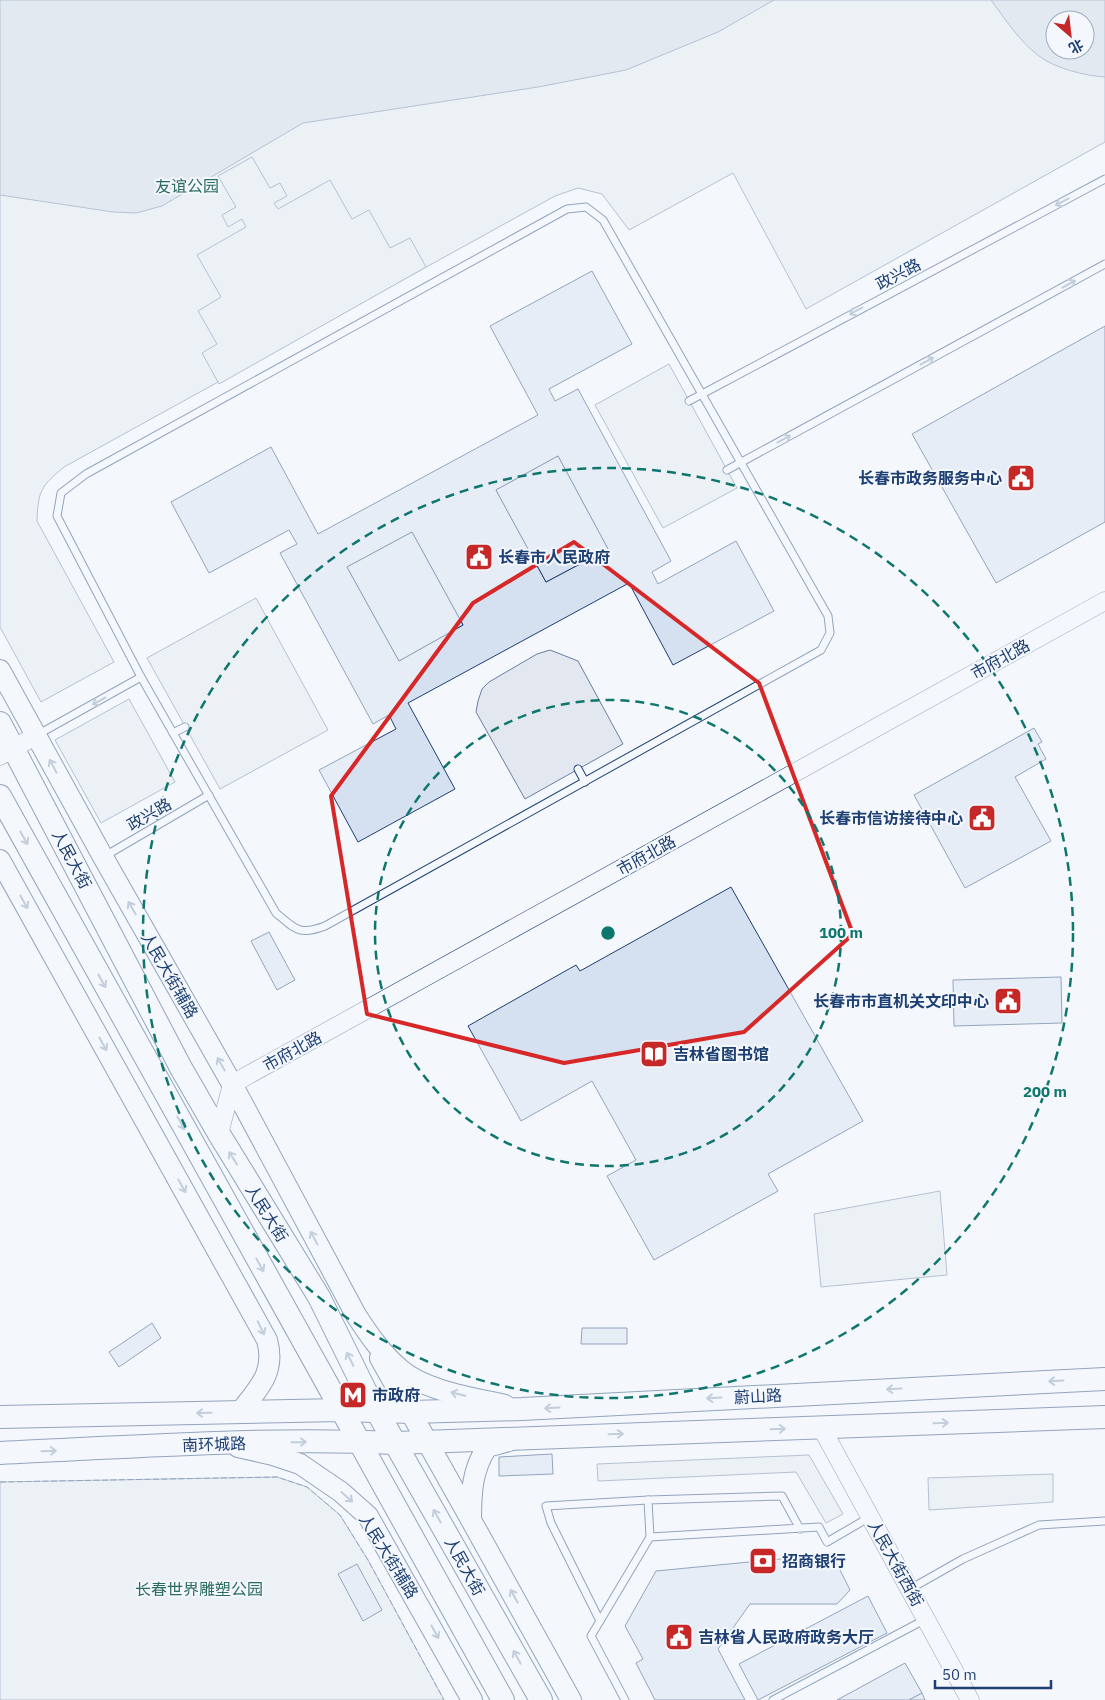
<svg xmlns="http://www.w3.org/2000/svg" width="1105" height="1700" viewBox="0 0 1105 1700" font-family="'IBM Plex Sans','Noto Sans SC',sans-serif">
  <rect width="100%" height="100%" fill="#f4f7fb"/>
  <g fill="#e3e9f0" stroke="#687fa3" fill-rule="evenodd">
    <path d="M0,0H1105V142L806,309L733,173L629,230L602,194L578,188L555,196L64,467C41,486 38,491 37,521L114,662L41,702L0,627ZM1055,20H1085V50H1055Z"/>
    <polygon points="809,1455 843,1514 826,1523 796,1472 598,1481 597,1464"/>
    <polygon points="277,1477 307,1487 340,1515 368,1560 444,1700 0,1700 0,1482"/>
  </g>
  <g fill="#e3e8f0" stroke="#687fa3">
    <polygon points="252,157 270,188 280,183 287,196 274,203 278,209 330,180 352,219 369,210 390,248 410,238 426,267 219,384 202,353 217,344 198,311 221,297 197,255 246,227 242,219 228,227 222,215 236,207 218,176"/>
    <polygon points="669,364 737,488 663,528 595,405"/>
    <polygon points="256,598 328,730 220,789 147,658"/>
    <polygon points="550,650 578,661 623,744 525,799 476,712 478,701 482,689 489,682 537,654"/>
    <polygon points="129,699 175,782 101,823 55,740"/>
    <polygon points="940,1191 947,1275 821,1287 814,1214"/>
    <polygon points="1053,1474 1053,1502 929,1510 928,1478"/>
  </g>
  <g fill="#cfd7e4" stroke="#687fa3" fill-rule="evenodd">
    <polygon points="0,0 774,0 718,32 626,70 538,87 303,123 162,206 136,213 113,212 0,195"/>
    <path d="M991,0H1105V77C1086,76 1054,68 1039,56C1020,42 1005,19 991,0ZM1055,20H1085V50H1055Z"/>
  </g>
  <g fill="#d5e0f0" stroke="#1d3f73" fill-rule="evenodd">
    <path d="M592,271L632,344L549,389L555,401L578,389L671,561L652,572L658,584L736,541L774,611L673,665L629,583L408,703L455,789L358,842L319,770L396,729L389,715L373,724L280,553L297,544L289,530L209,573L171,502L271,447L318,534L538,415L490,326ZM558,456L608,549L546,582L496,490ZM412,532L463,625L399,661L347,567Z"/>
    <polygon points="1105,326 1105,522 996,583 912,434"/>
    <polygon points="558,456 608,549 546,582 496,490"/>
    <polygon points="412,532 463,625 399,661 347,567"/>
    <polygon points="1034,728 1042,742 1038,744 1046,759 1015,777 1051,841 965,888 914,795"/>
    <polygon points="731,887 863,1121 768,1174 778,1191 654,1260 607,1176 636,1160 592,1081 521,1121 468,1026 576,965 580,971"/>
    <polygon points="269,932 295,980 277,990 251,941"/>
    <polygon points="1061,977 1062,1023 954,1026 953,980"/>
    <polygon points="152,1323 161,1338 119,1367 109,1352"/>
    <polygon points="582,1328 627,1328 627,1344 581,1344"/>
    <polygon points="552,1454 553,1474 499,1476 499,1457"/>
    <polygon points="832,1554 850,1590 837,1604 750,1604 718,1649 745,1700 655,1700 636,1663 643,1659 625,1626 656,1571"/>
    <polygon points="357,1564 382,1610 363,1621 338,1574"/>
    <polygon points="868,1596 887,1633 758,1700 739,1664"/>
    <polygon points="905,1663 922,1693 909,1700 837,1700"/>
    <polygon points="922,1693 925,1700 909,1700"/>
  </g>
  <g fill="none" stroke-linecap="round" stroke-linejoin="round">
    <defs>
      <g id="service">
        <path d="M586,207L603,220L828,616L830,633L821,650L325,926C299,936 295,929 276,913L141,677L57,516L61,493L86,474L567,209Z"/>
        <polyline points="689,401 1105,179"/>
        <polyline points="727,470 1105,264"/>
        <polyline points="173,733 185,727"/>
        <polyline points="37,735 141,677"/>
        <polyline points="578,769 585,782"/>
        <polyline points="105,856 209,795"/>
        <polyline points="800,1529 782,1496 648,1500 650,1537 819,1527 827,1542 870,1517"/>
        <polyline points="910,1589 963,1559 1039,1525 1105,1521"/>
        <polyline points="600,1621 551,1523 546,1506 648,1500"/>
        <polyline points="625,1700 591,1636 650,1537"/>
        <polyline points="773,1700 926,1619"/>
      </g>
      <g id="tertiary">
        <polyline points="0,756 37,735"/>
        <polyline points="219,1134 232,1084 1105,601"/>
        <polyline points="821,1427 970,1700"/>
      </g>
      <g id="secondary">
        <path d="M0,670L103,857L232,1084L356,1315C369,1335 382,1354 400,1369C425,1391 474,1398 505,1405"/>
        <path d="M0,860L267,1340C276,1372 259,1388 240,1412"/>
        <polyline points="380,1358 470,1518"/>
        <path d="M509,1441L487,1447C472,1470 471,1493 471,1520L571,1700"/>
        <polyline points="238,1447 273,1455 300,1464 341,1492 368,1516 472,1700"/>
      </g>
      <g id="primary">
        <polyline points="0,723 181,1068 219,1134 319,1297 366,1392 541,1700"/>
        <polyline points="0,796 503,1700"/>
        <polyline points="0,1417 340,1410 411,1412 522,1409 1105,1379"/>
        <path d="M0,1453C132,1447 265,1437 396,1443L1105,1417"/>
      </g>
    </defs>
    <use href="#service" stroke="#1d3f73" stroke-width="9"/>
    <use href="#tertiary" stroke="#1d3f73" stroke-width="19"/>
    <use href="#secondary" stroke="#1d3f73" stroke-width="22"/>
    <use href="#primary" stroke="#1d3f73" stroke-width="24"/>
    <use href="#service" stroke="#f4f7fb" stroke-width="7"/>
    <use href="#tertiary" stroke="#f4f7fb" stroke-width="18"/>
    <use href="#secondary" stroke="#f4f7fb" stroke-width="20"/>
    <use href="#primary" stroke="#f4f7fb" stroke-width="22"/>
    <polyline stroke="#1d3f73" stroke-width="1" stroke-dasharray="6 2.5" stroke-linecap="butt" points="0,1482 277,1477 307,1487 340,1515 368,1560 444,1700"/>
  </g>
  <defs><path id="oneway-shaft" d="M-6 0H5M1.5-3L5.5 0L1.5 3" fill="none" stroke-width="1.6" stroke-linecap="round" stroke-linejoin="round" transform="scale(1.25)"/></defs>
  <g stroke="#889bb7">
    <use href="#oneway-shaft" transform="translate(1062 202) rotate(152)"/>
    <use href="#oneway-shaft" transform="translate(1069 284) rotate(-29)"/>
    <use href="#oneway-shaft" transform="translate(856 311) rotate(152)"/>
    <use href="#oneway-shaft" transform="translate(927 361) rotate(-29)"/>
    <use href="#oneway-shaft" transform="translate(784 439) rotate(-29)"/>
    <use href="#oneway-shaft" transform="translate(99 701) rotate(151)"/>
    <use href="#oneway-shaft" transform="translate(53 766) rotate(-118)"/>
    <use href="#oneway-shaft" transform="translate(24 838) rotate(61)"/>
    <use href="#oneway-shaft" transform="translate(24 902) rotate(61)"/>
    <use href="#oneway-shaft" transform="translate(132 908) rotate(-120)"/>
    <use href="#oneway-shaft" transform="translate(102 981) rotate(61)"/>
    <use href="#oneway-shaft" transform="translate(103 1044) rotate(61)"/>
    <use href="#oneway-shaft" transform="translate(221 1064) rotate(-120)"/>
    <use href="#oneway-shaft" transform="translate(181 1123) rotate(61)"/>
    <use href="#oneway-shaft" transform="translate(233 1158) rotate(-122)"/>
    <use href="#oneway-shaft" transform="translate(182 1186) rotate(61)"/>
    <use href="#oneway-shaft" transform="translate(314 1238) rotate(-118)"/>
    <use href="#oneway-shaft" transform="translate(260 1265) rotate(61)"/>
    <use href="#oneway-shaft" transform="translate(261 1328) rotate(64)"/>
    <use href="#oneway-shaft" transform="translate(350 1359) rotate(-116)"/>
    <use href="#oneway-shaft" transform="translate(1056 1381) rotate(177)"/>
    <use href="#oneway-shaft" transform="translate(894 1389) rotate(177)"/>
    <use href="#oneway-shaft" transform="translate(458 1394) rotate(-166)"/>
    <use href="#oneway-shaft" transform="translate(714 1398) rotate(177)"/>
    <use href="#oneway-shaft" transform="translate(552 1408) rotate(177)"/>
    <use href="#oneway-shaft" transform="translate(204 1413) rotate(179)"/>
    <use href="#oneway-shaft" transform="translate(941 1423) rotate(-2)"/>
    <use href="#oneway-shaft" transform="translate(778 1429) rotate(-2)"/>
    <use href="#oneway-shaft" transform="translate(616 1434) rotate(-2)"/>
    <use href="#oneway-shaft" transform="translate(299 1442) rotate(-1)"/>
    <use href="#oneway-shaft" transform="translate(49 1451) rotate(-2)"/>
    <use href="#oneway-shaft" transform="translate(347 1497) rotate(42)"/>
    <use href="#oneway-shaft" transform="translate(437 1516) rotate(-119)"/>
    <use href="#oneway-shaft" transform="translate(514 1596) rotate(-119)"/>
    <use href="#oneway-shaft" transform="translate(435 1632) rotate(61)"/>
    <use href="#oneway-shaft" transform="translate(517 1657) rotate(-119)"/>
  </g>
  <path d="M0 0H1105V1700H0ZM574,542L759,683L853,934L744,1032L564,1063L367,1014L331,796L473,603Z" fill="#f4f7fb" fill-opacity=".55" fill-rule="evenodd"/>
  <path fill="none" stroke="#d62828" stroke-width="4" stroke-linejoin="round" d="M574,542L759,683L853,934L744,1032L564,1063L367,1014L331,796L473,603Z"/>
  <g fill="none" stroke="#0f766e" stroke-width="2.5" stroke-dasharray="9 6">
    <circle cx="608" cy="933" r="233"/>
    <circle cx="608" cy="933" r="465"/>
  </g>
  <defs>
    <symbol id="civic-square" viewBox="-11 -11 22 22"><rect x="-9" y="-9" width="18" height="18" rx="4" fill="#c62828" stroke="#f4f7fb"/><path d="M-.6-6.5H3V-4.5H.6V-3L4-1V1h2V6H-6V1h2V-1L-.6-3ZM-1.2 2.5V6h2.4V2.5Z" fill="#fff"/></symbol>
    <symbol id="library-square" viewBox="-11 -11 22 22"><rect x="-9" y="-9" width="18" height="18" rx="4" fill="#c62828" stroke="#f4f7fb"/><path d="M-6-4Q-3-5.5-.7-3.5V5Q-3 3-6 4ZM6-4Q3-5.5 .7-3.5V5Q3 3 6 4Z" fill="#fff"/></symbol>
    <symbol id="metro-square" viewBox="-11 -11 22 22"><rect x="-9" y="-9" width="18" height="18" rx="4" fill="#c62828" stroke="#f4f7fb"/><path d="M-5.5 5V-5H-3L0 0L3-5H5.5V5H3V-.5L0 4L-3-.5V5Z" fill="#fff"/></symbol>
    <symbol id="bank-square" viewBox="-11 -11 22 22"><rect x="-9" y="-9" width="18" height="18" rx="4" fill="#c62828" stroke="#f4f7fb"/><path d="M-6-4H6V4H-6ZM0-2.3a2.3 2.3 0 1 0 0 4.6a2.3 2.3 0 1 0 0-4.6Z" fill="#fff"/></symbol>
  </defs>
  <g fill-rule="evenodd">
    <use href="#civic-square" x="1005" y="462" width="32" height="32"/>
    <use href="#civic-square" x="463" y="541" width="32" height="32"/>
    <use href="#civic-square" x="966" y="802" width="32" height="32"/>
    <use href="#civic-square" x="992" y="985" width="32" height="32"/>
    <use href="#library-square" x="638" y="1038" width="32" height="32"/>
    <use href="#metro-square" x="337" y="1379" width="32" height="32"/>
    <use href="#bank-square" x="747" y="1545" width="32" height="32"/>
    <use href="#civic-square" x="663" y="1621" width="32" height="32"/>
  </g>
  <g text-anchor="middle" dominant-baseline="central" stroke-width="4" stroke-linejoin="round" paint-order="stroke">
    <g font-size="16" fill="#2c6c60" stroke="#f4f7fb">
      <text x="187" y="186">友谊公园</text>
      <text x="199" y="1589">长春世界雕塑公园</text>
    </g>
    <g font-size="16" fill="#1d3f73" stroke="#f4f7fb">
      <text transform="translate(898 274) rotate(-28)">政兴路</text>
      <text transform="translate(1000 659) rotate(-29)">市府北路</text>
      <text transform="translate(149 814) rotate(-30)">政兴路</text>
      <text transform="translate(646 855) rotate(-29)">市府北路</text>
      <text transform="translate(72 859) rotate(62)">人民大街</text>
      <text transform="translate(170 975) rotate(60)">人民大街辅路</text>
      <text transform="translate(292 1051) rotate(-29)">市府北路</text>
      <text transform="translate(267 1213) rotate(58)">人民大街</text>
      <text transform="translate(758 1396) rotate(-3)">蔚山路</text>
      <text transform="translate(214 1444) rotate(-2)">南环城路</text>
      <text transform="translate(389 1556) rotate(58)">人民大街辅路</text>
      <text transform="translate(896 1563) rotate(61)">人民大街西街</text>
      <text transform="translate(465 1566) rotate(61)">人民大街</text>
    </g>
    <g font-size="16" font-weight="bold" fill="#1d3f73" stroke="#f4f7fb" text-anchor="start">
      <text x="1002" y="478" text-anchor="end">长春市政务服务中心</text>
      <text x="498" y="557">长春市人民政府</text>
      <text x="963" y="818" text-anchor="end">长春市信访接待中心</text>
      <text x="989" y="1001" text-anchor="end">长春市市直机关文印中心</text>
      <text x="673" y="1054">吉林省图书馆</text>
      <text x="372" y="1395">市政府</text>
      <text x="782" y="1561">招商银行</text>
      <text x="698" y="1637">吉林省人民政府政务大厅</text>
    </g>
  </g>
  <circle cx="608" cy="933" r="8" fill="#0f766e" stroke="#f4f7fb" stroke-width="2.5"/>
  <g font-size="15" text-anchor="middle" font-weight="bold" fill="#0f766e" stroke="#f4f7fb" stroke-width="4" stroke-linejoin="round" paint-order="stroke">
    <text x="841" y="938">100 m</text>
    <text x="1045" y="1097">200 m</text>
  </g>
  <g transform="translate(1070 35) rotate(152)"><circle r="24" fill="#f4f7fb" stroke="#9eadc5"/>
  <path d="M0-4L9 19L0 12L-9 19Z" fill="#c62828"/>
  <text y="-8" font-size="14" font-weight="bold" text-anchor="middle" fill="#1d3f73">北</text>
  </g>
  <path d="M935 1680v8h116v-8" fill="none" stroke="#1d3f73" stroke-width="2.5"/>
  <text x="942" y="1680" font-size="15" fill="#1d3f73" stroke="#f4f7fb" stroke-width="4" paint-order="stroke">50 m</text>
</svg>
